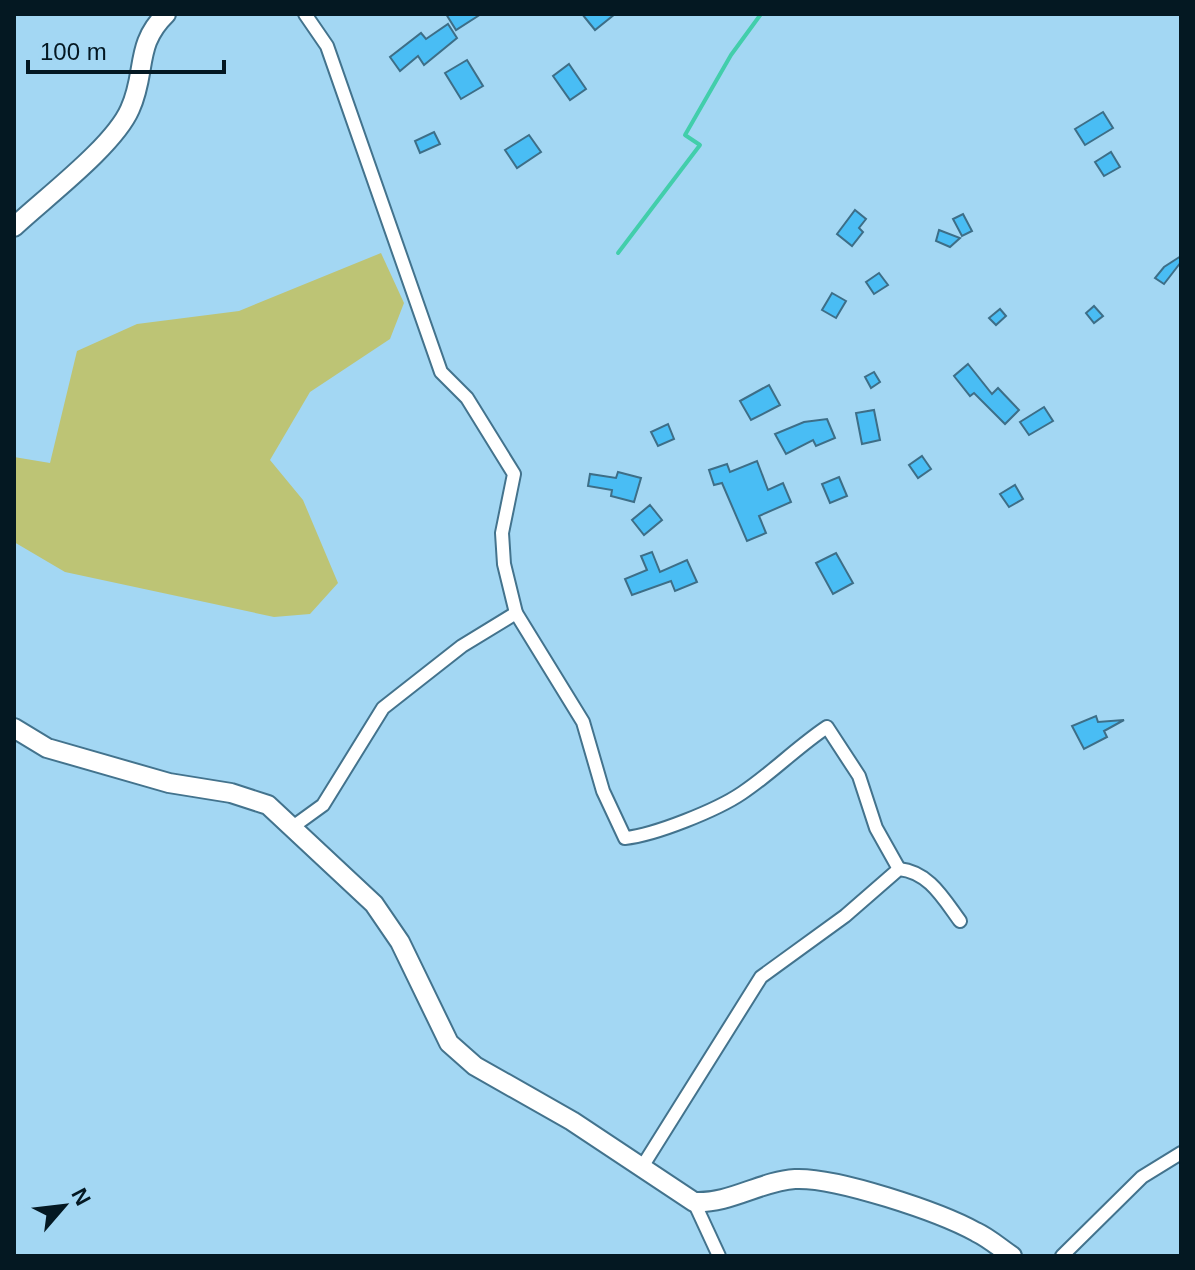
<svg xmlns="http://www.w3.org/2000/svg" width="1195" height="1270" viewBox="0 0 1195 1270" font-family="Arial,sans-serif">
  <rect width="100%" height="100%" fill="#a3d7f3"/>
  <polygon fill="#bdc475" points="381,253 404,303 390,339 310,392 270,460 303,500 338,583 310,614 274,617 65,572 14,542 14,457 50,463 77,351 137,324 239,311"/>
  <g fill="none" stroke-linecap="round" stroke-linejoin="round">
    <polyline stroke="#42ceab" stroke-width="4" points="618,253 700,145 685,135 731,55 761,14"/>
  </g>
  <g fill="#49bdf4" stroke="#3d6e87" stroke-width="2">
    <polygon points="446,14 481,14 456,30"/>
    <polygon points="582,14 615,14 595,30"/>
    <polygon points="448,24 457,38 424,65 418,56 400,71 390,57 421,33 426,39"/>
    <polygon points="467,60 483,86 461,99 445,73"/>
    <polygon points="569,64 586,89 570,100 553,76"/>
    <polygon points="1103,112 1113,128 1085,145 1075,129"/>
    <polygon points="434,132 440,144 420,153 415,141"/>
    <polygon points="529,135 541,152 517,168 505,150"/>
    <polygon points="1111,152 1120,167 1104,176 1095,162"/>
    <polygon points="855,210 866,219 859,228 863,232 852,246 837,234"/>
    <polygon points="963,214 972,231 962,236 953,219"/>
    <polygon points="939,230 960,238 950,247 936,241"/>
    <polygon points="1181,256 1181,262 1164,284 1155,278 1164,267"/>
    <polygon points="879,273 888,285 874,294 866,282"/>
    <polygon points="832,293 846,301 836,318 822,310"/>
    <polygon points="1094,306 1103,316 1094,323 1086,313"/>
    <polygon points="1000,309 1006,316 996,325 989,318"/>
    <polygon points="968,364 992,394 998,388 1019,410 1005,424 974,393 970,396 954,376"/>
    <polygon points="874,372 880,382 871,388 865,377"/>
    <polygon points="769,385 780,405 751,420 740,401"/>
    <polygon points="1044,407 1053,421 1029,435 1020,422"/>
    <polygon points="874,410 880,440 862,444 856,413"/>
    <polygon points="827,419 835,438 816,446 813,440 786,454 775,434 804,422"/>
    <polygon points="668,424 674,439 658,446 651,432"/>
    <polygon points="922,456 931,469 918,478 909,465"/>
    <polygon points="757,461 768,490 783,483 791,502 759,516 766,533 747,541 722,483 714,485 709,470 727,464 730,472"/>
    <polygon points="618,472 641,478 634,502 611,496 612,490 588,486 590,474 616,478"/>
    <polygon points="839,477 847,496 830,503 822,484"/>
    <polygon points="1015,485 1023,499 1009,507 1000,494"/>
    <polygon points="650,505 662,520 644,535 632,520"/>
    <polygon points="652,552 660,572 687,560 697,582 675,591 671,581 632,595 625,579 647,570 641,556"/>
    <polygon points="836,553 853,583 833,594 816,563"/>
    <polygon points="1096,716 1098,722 1124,720 1104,731 1107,737 1084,749 1072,726"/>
  </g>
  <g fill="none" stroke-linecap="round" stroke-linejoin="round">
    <defs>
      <g id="street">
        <path d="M305,14L327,46L441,372L467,398L514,474L502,533L504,564L516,613L583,722L603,791L625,838C655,835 717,810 742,793C772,773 797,747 827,727L859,776L876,828L899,869"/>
        <polyline points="294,826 323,805 383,708 462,646 516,613"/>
        <path d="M642,1167L761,977L845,916L899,869C929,872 943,898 960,921"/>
        <polyline points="694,1202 719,1256"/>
        <polyline points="1062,1256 1142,1177 1181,1153"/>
      </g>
      <g id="secondary">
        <path d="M14,227C46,197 114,146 130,109C147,72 134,45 166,14"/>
        <path d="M14,728L47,748L169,783L231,793L268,805L374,904L400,942L449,1043L475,1066L572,1121L694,1202C730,1204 761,1181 795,1179C836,1177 940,1212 976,1232C989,1238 1000,1248 1012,1256"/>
      </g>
    </defs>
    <use href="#street" stroke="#43738d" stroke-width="16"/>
    <use href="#secondary" stroke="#43738d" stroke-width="22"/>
    <use href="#street" stroke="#fff" stroke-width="12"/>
    <use href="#secondary" stroke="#fff" stroke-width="18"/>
  </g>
  <rect width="1195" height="1270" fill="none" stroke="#041822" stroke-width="32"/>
  <g transform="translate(64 1206) rotate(62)" stroke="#a3d7f3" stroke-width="6" paint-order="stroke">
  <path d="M0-6L14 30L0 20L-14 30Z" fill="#041822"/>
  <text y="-12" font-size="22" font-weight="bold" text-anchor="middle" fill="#041822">N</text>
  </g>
  <path d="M28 60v12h196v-12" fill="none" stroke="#041822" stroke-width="4"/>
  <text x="40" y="60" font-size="24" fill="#041822" stroke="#a3d7f3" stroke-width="6" paint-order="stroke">100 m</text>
</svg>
